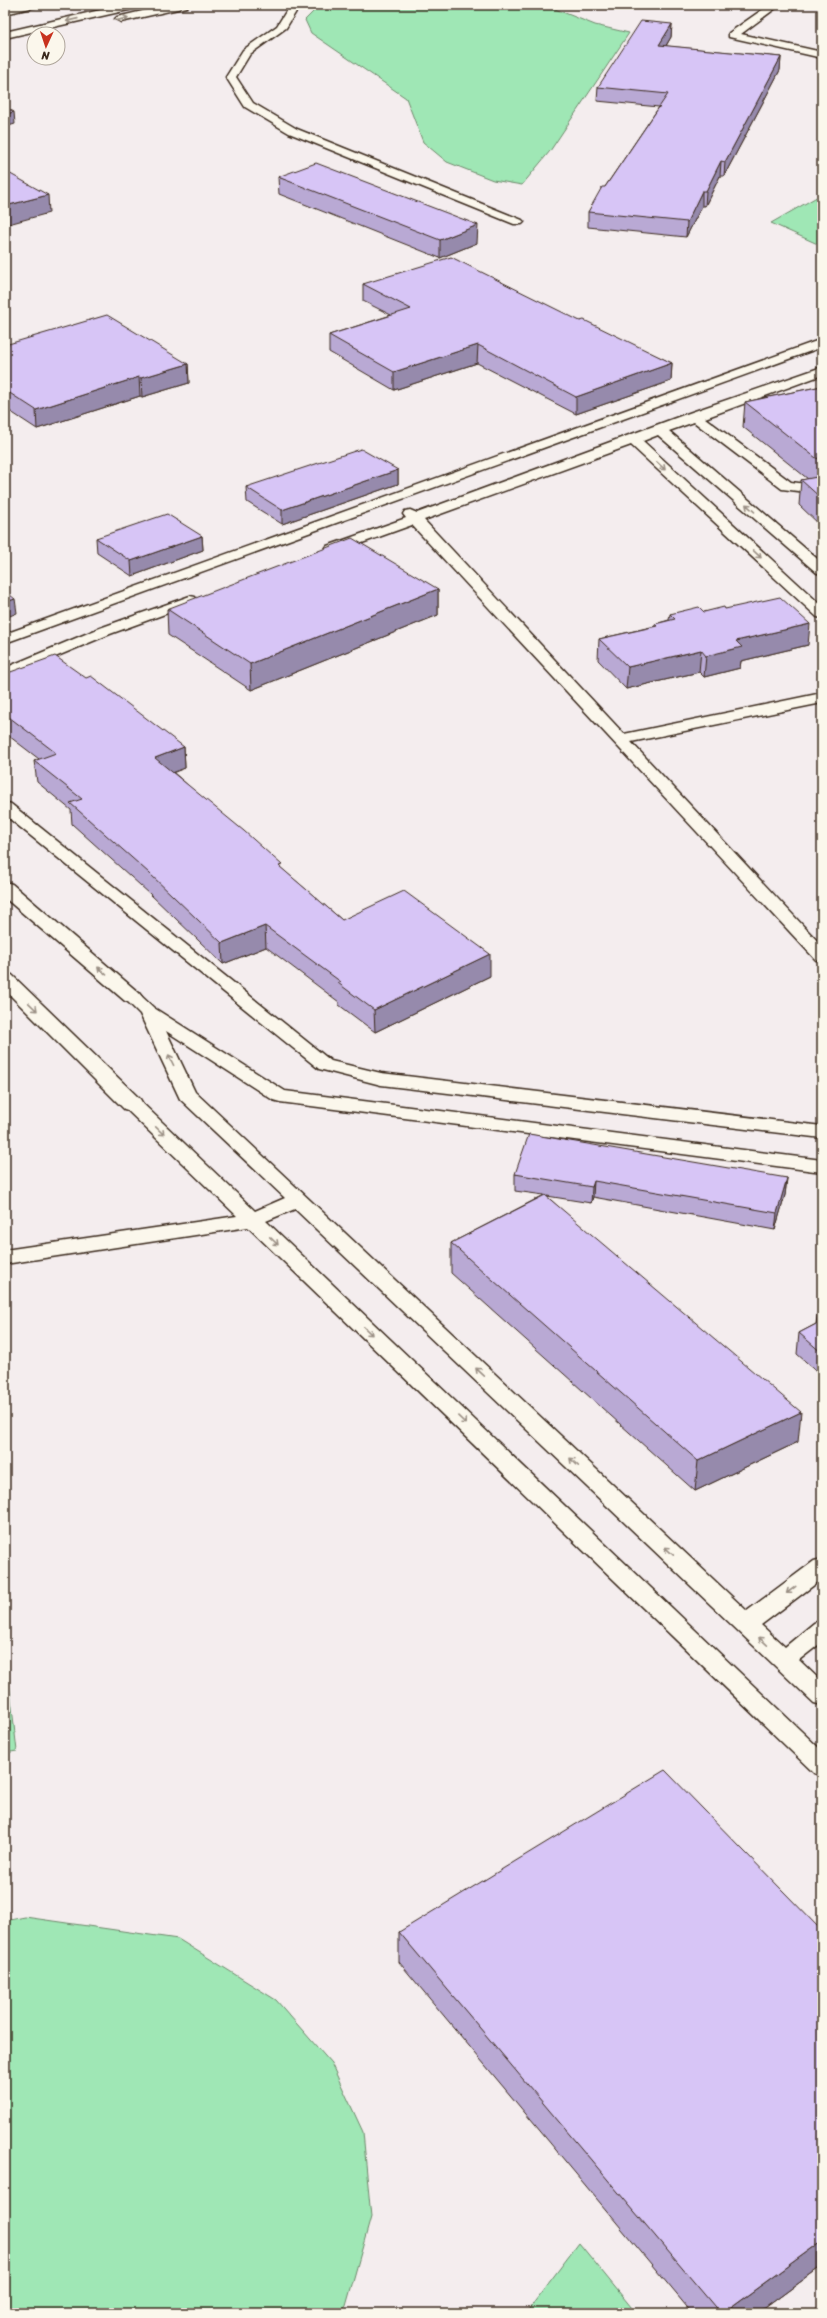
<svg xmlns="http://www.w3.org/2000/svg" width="827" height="2318" viewBox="0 0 827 2318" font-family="Sriracha,sans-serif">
  <rect width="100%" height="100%" fill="#f4edee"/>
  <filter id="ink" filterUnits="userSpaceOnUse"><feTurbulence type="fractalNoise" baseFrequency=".025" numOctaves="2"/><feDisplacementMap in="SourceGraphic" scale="8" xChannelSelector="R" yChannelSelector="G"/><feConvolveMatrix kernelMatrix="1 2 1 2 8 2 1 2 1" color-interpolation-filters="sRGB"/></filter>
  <g filter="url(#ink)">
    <g fill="#9fe7b5" stroke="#6d886a">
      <polygon points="320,5 545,5 595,25 629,33 550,151 522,185 493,180 447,162 423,142 406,98 311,33 305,20"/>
      <polygon points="822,194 822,246 771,223"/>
      <polygon points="5,1647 17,1751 5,1753"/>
      <polygon points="25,1917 178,1939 276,2000 331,2063 363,2132 371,2217 346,2306 340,2313 5,2313 5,1921"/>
      <polygon points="579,2243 636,2313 526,2313"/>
    </g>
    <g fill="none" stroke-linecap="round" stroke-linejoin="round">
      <defs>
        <g id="lane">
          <polygon points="290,5 300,5 286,28 250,54 236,77 253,103 297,129 522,220 524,222 522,224 514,224 289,133 245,107 226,77 243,50 277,26"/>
          <polygon points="769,5 780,5 741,34 822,52 822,58 729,37 729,33"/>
          <polygon points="822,339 822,347 5,643 5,634"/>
          <polygon points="822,367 822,375 705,418 791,482 822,486 822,494 782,489 694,422 669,431 822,563 822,574 817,573 658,435 643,441 822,606 822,618 817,617 631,445 424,520 624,734 822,693 822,703 631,742 822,946 822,961 816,960 412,525 337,552 327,552 325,549 327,546 406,518 403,514 405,511 410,510 417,513 689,413"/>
          <polygon points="190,596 195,597 197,600 195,603 110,634 5,678 5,668 100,628"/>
          <polygon points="5,802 11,804 331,1061 381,1073 822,1126 822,1138 381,1085 319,1069 5,815"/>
          <polygon points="132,992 138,993 154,1008 285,1091 822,1160 822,1172 280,1102 273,1100 166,1031 195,1092 747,1611 814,1561 822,1559 822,1579 761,1625 785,1647 814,1623 822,1620 822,1642 799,1660 822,1682 822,1705 814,1703 295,1209 266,1221 822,1751 822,1776 814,1773 248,1227 5,1264 5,1250 237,1216 125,1108 123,1104 125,1100 132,1098 139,1100 255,1211 285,1198 180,1099 140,1014 123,997 126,993"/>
        </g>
        <g id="secondary">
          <polygon points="16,5 37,5 35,7 5,14 5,8"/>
          <polygon points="122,5 143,5 137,8 5,38 5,32"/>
          <polygon points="168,5 189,5 187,7 121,22 115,19 117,17"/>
          <polygon points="5,882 12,884 139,993 142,997 139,1001 132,1003 125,1001 5,898"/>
          <polygon points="5,973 12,975 140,1099 143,1104 140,1109 132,1111 124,1109 5,990"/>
        </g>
      </defs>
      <use href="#lane" stroke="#3b2a1e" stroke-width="3"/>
      <use href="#secondary" stroke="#3b2a1e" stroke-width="3"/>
      <use href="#lane" fill="#fbf7ec" fill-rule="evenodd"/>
      <use href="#secondary" fill="#fbf7ec" fill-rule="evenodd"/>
    </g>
    <g fill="#b9a9d4" stroke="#3b2a1e">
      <polygon points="672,24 671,37 666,46 781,57 780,70 724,176 720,176 705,206 702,206 686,237 588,227 588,212 659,107 597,101 598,87"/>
      <polygon points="278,177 477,243 440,258 279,194"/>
      <polygon points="363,284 580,321 672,363 671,381 576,414 477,363 394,390 329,352 329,335 391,315 363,301"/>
      <polygon points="5,345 188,364 189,383 142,397 140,396 37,429 5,408"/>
      <polygon points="822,386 822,527 799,505 801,480 808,479 743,427 745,402"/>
      <polygon points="398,470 398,484 282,524 247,502 246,487"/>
      <polygon points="202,536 203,550 132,576 97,553 96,538"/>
      <polygon points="438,589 438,615 251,690 168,635 167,609"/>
      <polygon points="725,609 808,645 741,661 740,668 704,677 699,672 626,689 598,660 599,639 655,626 655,624 669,620 670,614 704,612"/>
      <polygon points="5,674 184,747 185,768 173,772 282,869 342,920 490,976 375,1032 339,1005 339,1002 266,947 223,964 150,894 72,824 71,810 37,782 34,761 39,759 5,733"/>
      <polygon points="515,1174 787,1178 785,1195 775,1230 593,1197 591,1203 547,1196 798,1442 695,1491 451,1273 451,1243 544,1195 515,1191"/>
      <polygon points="822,1307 822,1376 797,1354 799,1333 816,1324 818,1309"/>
      <polygon points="822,1931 822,2266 758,2313 692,2313 399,1962 399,1932"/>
    </g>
    <g fill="#968aac" stroke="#3b2a1e">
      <polygon points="672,24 671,37 658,59 659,45"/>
      <polygon points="781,57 780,70 724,176 725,162"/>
      <polygon points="14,112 15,124 5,127 5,114"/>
      <polygon points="721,161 720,176 705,206 706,191"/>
      <polygon points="702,191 702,206 686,237 687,222"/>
      <polygon points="48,195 49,213 5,225 5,206"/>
      <polygon points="478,225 477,243 440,258 440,240"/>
      <polygon points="478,345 477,363 394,390 394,372"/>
      <polygon points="672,363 671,381 576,414 576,397"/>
      <polygon points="188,364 189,383 142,397 141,378"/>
      <polygon points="139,377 140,396 37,429 36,410"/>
      <polygon points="398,470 398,484 282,524 282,510"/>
      <polygon points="202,536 203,550 132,576 131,561"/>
      <polygon points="438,589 438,615 251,690 250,664"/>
      <polygon points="15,599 17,613 5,618 5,602"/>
      <polygon points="810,624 808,645 741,661 740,668 704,677 706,656 736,641"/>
      <polygon points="701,650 699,672 626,689 628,667"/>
      <polygon points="184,747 185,768 157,779 155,758"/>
      <polygon points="265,926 266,947 223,964 222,943"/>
      <polygon points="490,954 490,976 375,1032 374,1010"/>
      <polygon points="787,1178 785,1195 775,1230 777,1213"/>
      <polygon points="594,1181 593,1197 591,1203 592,1187"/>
      <polygon points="801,1412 798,1442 695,1491 698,1461"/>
      <polygon points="822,2241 822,2266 758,2313 723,2313"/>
    </g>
    <g fill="#d7c5f6" stroke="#3b2a1e">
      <polygon points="641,21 672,24 659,45 781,57 725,162 721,161 706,191 702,191 687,222 588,212 602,187 605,187 668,94 598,87"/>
      <polygon points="5,107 14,112 5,114"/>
      <polygon points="316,163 478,225 440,240 278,177"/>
      <polygon points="5,171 48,195 5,206"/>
      <polygon points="451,257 580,321 584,320 672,363 576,397 478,345 394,372 329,335 411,309 363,284"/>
      <polygon points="107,315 188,364 141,378 139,377 36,410 5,390 5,345"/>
      <polygon points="822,386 822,459 816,458 745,402"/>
      <polygon points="361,449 398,470 282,510 246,487"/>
      <polygon points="822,476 822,499 801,480"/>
      <polygon points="167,514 202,536 131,561 96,538"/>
      <polygon points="352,538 438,589 250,664 167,609"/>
      <polygon points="5,591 15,599 5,602"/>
      <polygon points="780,597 810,624 736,641 742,647 706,656 701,650 628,667 599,639 657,626 655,624 675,619 670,614 699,607 704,612 724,607 725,609"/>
      <polygon points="55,656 86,678 91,676 184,747 155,758 244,831 282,865 279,866 342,920 404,891 490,954 374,1010 338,983 341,982 265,926 222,943 149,873 70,803 82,799 34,761 56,753 5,714 5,674"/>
      <polygon points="529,1134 787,1178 777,1213 594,1181 592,1187 515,1174"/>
      <polygon points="545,1195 801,1412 698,1461 451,1243"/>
      <polygon points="822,1307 822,1312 818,1309"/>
      <polygon points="822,1321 822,1353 799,1333"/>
      <polygon points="665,1770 822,1931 822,2241 723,2313 720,2313 399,1932"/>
    </g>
    <defs><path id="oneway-shaft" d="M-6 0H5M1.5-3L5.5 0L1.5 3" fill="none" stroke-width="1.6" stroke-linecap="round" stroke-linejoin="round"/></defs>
    <g stroke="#9b9085">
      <use href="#oneway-shaft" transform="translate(123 19) rotate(-13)"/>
      <use href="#oneway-shaft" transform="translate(72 20) rotate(167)"/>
      <use href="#oneway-shaft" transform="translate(661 466) rotate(43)"/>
      <use href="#oneway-shaft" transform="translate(750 508) rotate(-139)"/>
      <use href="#oneway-shaft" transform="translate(757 554) rotate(43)"/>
      <use href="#oneway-shaft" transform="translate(102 971) rotate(-139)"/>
      <use href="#oneway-shaft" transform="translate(33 1007) rotate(44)"/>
      <use href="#oneway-shaft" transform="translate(171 1060) rotate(-116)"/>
      <use href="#oneway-shaft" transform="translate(160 1131) rotate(44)"/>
      <use href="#oneway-shaft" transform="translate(274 1241) rotate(44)"/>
      <use href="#oneway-shaft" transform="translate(368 1331) rotate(44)"/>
      <use href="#oneway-shaft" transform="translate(480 1372) rotate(-137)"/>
      <use href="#oneway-shaft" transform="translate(462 1420) rotate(44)"/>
      <use href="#oneway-shaft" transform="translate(574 1462) rotate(-137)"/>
      <use href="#oneway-shaft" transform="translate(669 1551) rotate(-137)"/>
      <use href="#oneway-shaft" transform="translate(791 1590) rotate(143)"/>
      <use href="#oneway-shaft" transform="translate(763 1641) rotate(-137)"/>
    </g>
  </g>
  <rect width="827" height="2318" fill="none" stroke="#fbf7ec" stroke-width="20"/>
  <rect x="10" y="10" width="807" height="2298" fill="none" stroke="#3b2a1e" stroke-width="1.5" filter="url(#ink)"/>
  <g transform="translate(46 46) rotate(183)"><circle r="19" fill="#fbf7ec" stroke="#aea59a"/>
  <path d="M0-3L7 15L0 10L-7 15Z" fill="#c8321e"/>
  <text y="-6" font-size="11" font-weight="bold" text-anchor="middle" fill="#3b2a1e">N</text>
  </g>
</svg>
